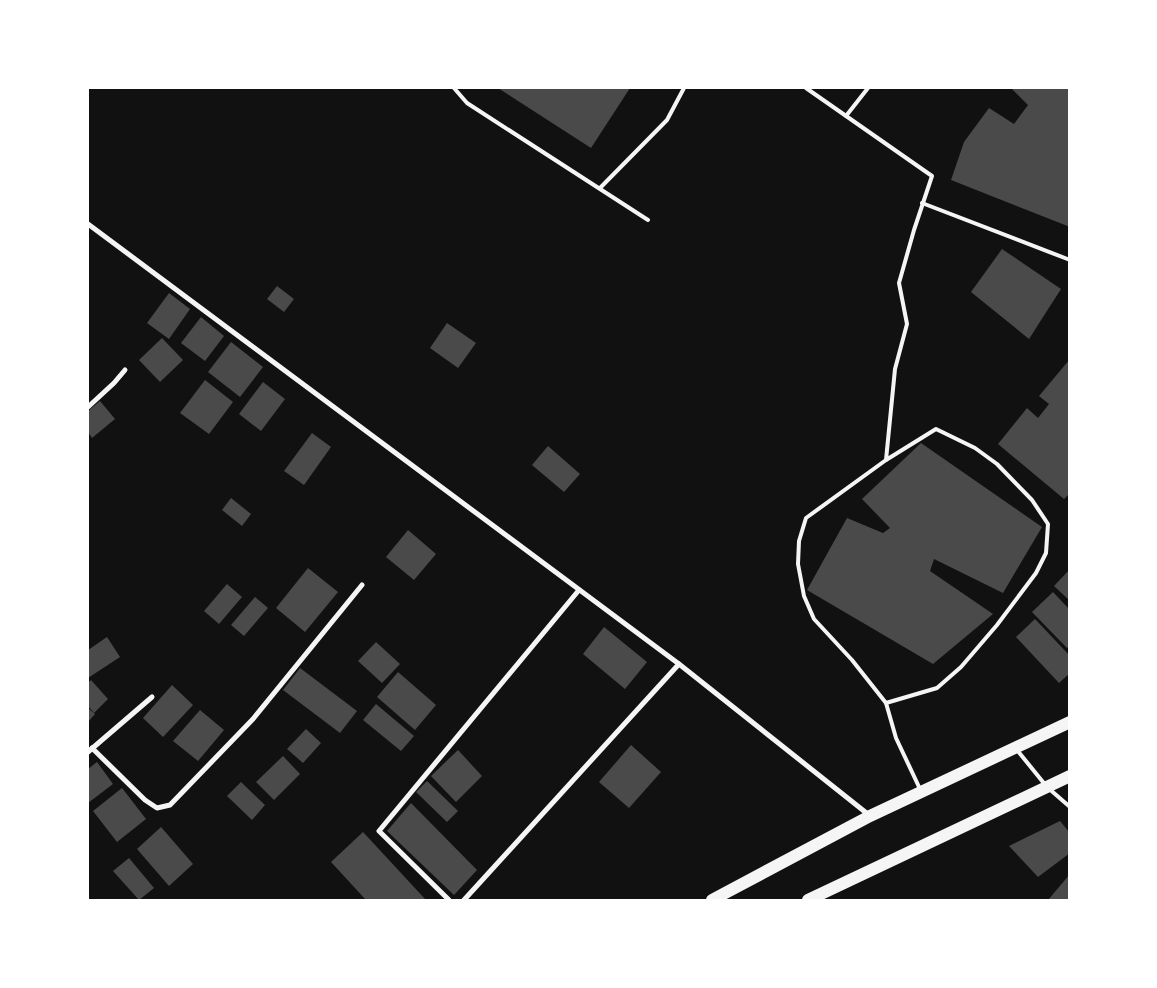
<svg xmlns="http://www.w3.org/2000/svg" width="1157" height="988" viewBox="0 0 1157 988" font-family="Inter,sans-serif">
  <rect width="100%" height="100%" fill="#111"/>
  <g fill="#4a4a4a">
    <polygon points="498,88 630,88 591,148"/>
    <polygon points="1011,88 1070,88 1070,227 951,180 964,142 989,108 1014,124 1028,105"/>
    <polygon points="1002,249 1061,289 1029,339 971,292"/>
    <polygon points="277,286 294,299 284,312 267,299"/>
    <polygon points="169,293 190,309 169,339 147,323"/>
    <polygon points="201,317 224,336 205,361 181,343"/>
    <polygon points="447,323 476,343 458,368 430,348"/>
    <polygon points="162,338 183,360 160,382 139,360"/>
    <polygon points="231,342 263,367 240,397 208,372"/>
    <polygon points="1070,359 1070,493 1064,499 998,444 1027,408 1038,418 1049,404 1039,396"/>
    <polygon points="205,380 233,402 209,434 180,413"/>
    <polygon points="263,382 285,399 261,431 239,414"/>
    <polygon points="100,401 115,419 92,438 88,432 88,411"/>
    <polygon points="312,433 331,447 304,485 284,471"/>
    <polygon points="921,443 1042,527 1003,593 934,559 930,571 993,614 933,664 807,590 847,518 883,533 890,528 862,499"/>
    <polygon points="548,446 580,474 564,492 532,465"/>
    <polygon points="231,498 251,514 242,526 222,510"/>
    <polygon points="408,530 436,554 414,580 386,557"/>
    <polygon points="308,568 338,592 305,632 276,608"/>
    <polygon points="1070,569 1070,601 1054,586"/>
    <polygon points="227,584 242,597 219,624 204,611"/>
    <polygon points="1053,592 1070,610 1070,646 1067,648 1032,612"/>
    <polygon points="255,597 268,608 244,636 231,625"/>
    <polygon points="1035,619 1070,656 1070,673 1059,683 1016,637"/>
    <polygon points="604,627 647,662 625,689 583,654"/>
    <polygon points="107,637 120,657 88,678 88,650"/>
    <polygon points="376,642 400,664 382,683 358,661"/>
    <polygon points="300,668 357,711 340,733 283,690"/>
    <polygon points="398,672 436,705 415,730 377,697"/>
    <polygon points="91,680 108,699 94,713 88,706 88,683"/>
    <polygon points="172,685 193,705 163,737 143,718"/>
    <polygon points="376,704 414,736 401,751 363,720"/>
    <polygon points="88,708 95,714 88,722"/>
    <polygon points="200,710 224,730 198,761 173,741"/>
    <polygon points="306,729 321,743 303,763 287,749"/>
    <polygon points="631,745 661,772 629,808 599,782"/>
    <polygon points="458,750 482,776 456,802 431,776"/>
    <polygon points="283,756 300,774 274,800 256,782"/>
    <polygon points="97,762 113,784 88,803 88,769"/>
    <polygon points="427,781 458,811 447,822 416,792"/>
    <polygon points="241,782 265,805 252,820 227,796"/>
    <polygon points="122,788 146,819 117,842 93,811"/>
    <polygon points="411,803 477,870 454,895 387,831"/>
    <polygon points="1060,821 1070,833 1070,853 1038,877 1009,846"/>
    <polygon points="161,827 193,864 169,886 137,849"/>
    <polygon points="363,832 426,900 366,900 331,862"/>
    <polygon points="129,858 154,888 139,900 113,871"/>
    <polygon points="1070,874 1070,900 1048,900"/>
  </g>
  <g fill="none" stroke-linecap="round" stroke-linejoin="round">
    <g stroke="#f5f5f5" stroke-width="4">
      <polyline points="454,88 467,103 648,220"/>
      <polyline points="806,88 932,176 914,230 899,283 907,324 895,369 886,460 936,429 975,448 997,464 1032,500 1048,524 1046,553 1036,573 997,625 961,667 937,688 886,703 896,738 920,789"/>
      <polyline points="846,116 868,88"/>
      <polyline points="600,188 667,120 684,88"/>
      <polyline points="922,203 1070,260"/>
      <polyline points="886,703 852,660 814,619 804,596 798,564 799,541 806,518 886,460"/>
      <polyline points="1017,750 1047,787 1070,807"/>
    </g>
    <g stroke="#f5f5f5" stroke-width="5">
      <polyline points="88,224 679,664 869,815"/>
      <polyline points="88,407 114,383 125,370"/>
      <polyline points="92,748 145,800 157,808 170,805 253,719 362,585"/>
      <polyline points="88,752 152,697"/>
      <polyline points="449,900 379,831 579,590"/>
      <polyline points="464,900 679,664"/>
    </g>
    <g stroke="#f5f5f5" stroke-width="12">
      <polyline points="712,900 870,816 1070,722"/>
      <polyline points="808,900 1070,776"/>
    </g>
  </g>
  <rect width="1157" height="988" fill="none" stroke="#ffffff" stroke-width="178"/>
</svg>
